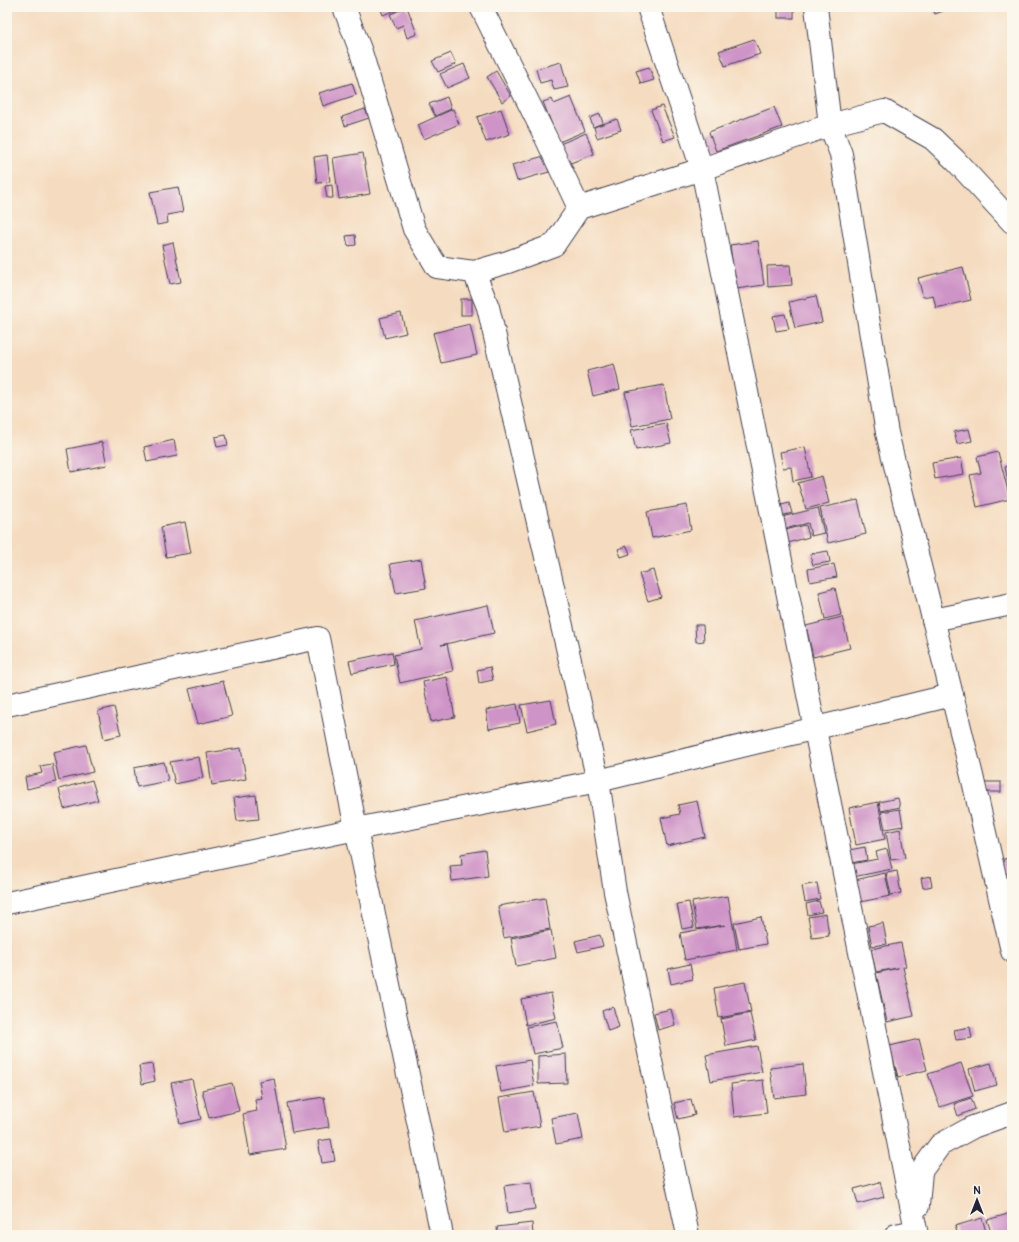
<svg xmlns="http://www.w3.org/2000/svg" width="1019" height="1242" viewBox="0 0 1019 1242" font-family="Pangolin,sans-serif">
  <rect width="100%" height="100%" fill="#fbf7ec"/>
  <filter id="ink" filterUnits="userSpaceOnUse"><feTurbulence type="fractalNoise" baseFrequency=".025" numOctaves="2"/><feDisplacementMap in="SourceGraphic" scale="8" xChannelSelector="R" yChannelSelector="G"/><feConvolveMatrix kernelMatrix="1 2 1 2 8 2 1 2 1" color-interpolation-filters="sRGB"/></filter>
  <filter id="wash" filterUnits="userSpaceOnUse"><feTurbulence type="fractalNoise" baseFrequency=".012" numOctaves="4" result="noise"/><feDisplacementMap in="SourceGraphic" scale="16" xChannelSelector="R" yChannelSelector="G"/><feGaussianBlur stdDeviation="0.9" result="paint"/><feColorMatrix in="noise" values="0 0 0 0 0 0 0 0 0 0 0 0 0 0 0 0 0 1.4 0 .05"/><feComposite in="paint" operator="in"/></filter>
  <g filter="url(#wash)">
    <rect width="100%" height="100%" fill="#f5dcc0"/>
    <g id="blocks">
      <g fill="#cf94c7">
        <polygon points="380,7 403,7 383,15"/>
        <polygon points="407,7 417,34 407,38 403,25 396,28 390,14"/>
        <polygon points="668,7 680,7 669,11"/>
        <rect x="778" y="7" width="16" height="11"/>
        <polygon points="933,7 954,7 935,14"/>
        <polygon points="754,39 760,54 725,66 719,51"/>
        <polygon points="451,53 456,64 438,72 432,61"/>
        <polygon points="561,62 568,87 554,90 551,80 540,83 536,69"/>
        <polygon points="464,64 470,78 447,88 440,74"/>
        <polygon points="649,67 654,80 641,84 636,71"/>
        <polygon points="496,71 511,96 502,102 487,77"/>
        <polygon points="352,83 356,95 323,106 319,93"/>
        <polygon points="447,97 451,109 435,116 429,104"/>
        <polygon points="571,97 585,131 559,142 543,102 552,99 554,104"/>
        <polygon points="662,106 675,137 663,141 651,110"/>
        <polygon points="774,107 782,127 716,151 709,132"/>
        <polygon points="365,109 369,118 345,126 342,117"/>
        <polygon points="453,109 459,124 424,139 418,125"/>
        <polygon points="501,109 510,134 486,142 477,117"/>
        <polygon points="600,114 603,123 593,127 590,118"/>
        <polygon points="617,119 621,130 597,138 594,127"/>
        <polygon points="586,133 594,154 568,164 560,144"/>
        <polygon points="363,153 370,194 339,199 333,158"/>
        <polygon points="327,155 330,182 317,183 314,157"/>
        <polygon points="544,156 549,172 517,181 512,165"/>
        <polygon points="332,185 333,198 327,198 325,186"/>
        <polygon points="178,187 183,212 167,215 168,223 157,225 150,192"/>
        <polygon points="355,235 356,245 348,246 346,236"/>
        <polygon points="758,241 764,285 736,289 730,245"/>
        <polygon points="173,242 181,282 170,284 162,245"/>
        <polygon points="790,265 792,285 768,287 767,266"/>
        <polygon points="963,267 971,300 936,308 933,295 923,297 918,278"/>
        <polygon points="816,296 822,322 795,328 789,302"/>
        <rect x="461" y="299" width="11" height="16"/>
        <polygon points="401,313 406,333 385,338 380,318"/>
        <polygon points="785,314 789,329 776,331 773,316"/>
        <polygon points="470,324 477,355 441,363 433,333"/>
        <polygon points="614,364 620,389 593,396 587,371"/>
        <polygon points="664,385 670,419 632,426 625,392"/>
        <polygon points="666,423 671,443 636,450 631,430"/>
        <polygon points="969,429 972,441 957,444 954,432"/>
        <polygon points="226,435 228,445 217,447 215,437"/>
        <polygon points="174,440 177,456 147,462 144,447"/>
        <polygon points="102,442 107,465 71,472 67,449"/>
        <polygon points="805,447 811,477 793,481 791,467 783,468 780,452"/>
        <polygon points="998,452 1010,499 977,507 970,475 981,473 977,457"/>
        <polygon points="961,458 964,474 935,479 932,463"/>
        <polygon points="1012,465 1012,495 1011,495 1005,467"/>
        <polygon points="822,476 829,503 806,509 798,483"/>
        <polygon points="858,500 866,534 828,543 820,508"/>
        <polygon points="789,503 792,513 781,516 778,506"/>
        <polygon points="687,505 691,530 652,538 647,512"/>
        <polygon points="818,508 824,533 811,536 808,523 785,529 782,517"/>
        <polygon points="185,522 191,553 166,557 161,527"/>
        <polygon points="806,525 809,537 788,543 785,530"/>
        <polygon points="627,546 630,554 621,557 618,549"/>
        <polygon points="828,551 830,562 813,565 810,554"/>
        <polygon points="421,559 426,588 396,593 390,564"/>
        <polygon points="834,564 837,577 810,582 808,569"/>
        <polygon points="653,570 661,597 648,601 639,574"/>
        <polygon points="835,588 841,615 825,619 819,592"/>
        <polygon points="488,605 494,633 441,645 447,644 453,671 400,683 394,655 421,649 415,621"/>
        <polygon points="842,617 850,648 813,657 806,626"/>
        <polygon points="695,625 703,625 704,641 696,642"/>
        <polygon points="392,652 394,664 352,673 349,661"/>
        <polygon points="490,667 493,680 479,683 477,670"/>
        <polygon points="447,677 455,717 431,722 423,682"/>
        <polygon points="223,681 232,716 198,724 189,689"/>
        <polygon points="551,700 556,724 527,731 521,705"/>
        <polygon points="517,704 520,723 489,729 486,710"/>
        <polygon points="114,707 121,735 104,739 98,711"/>
        <polygon points="86,745 93,772 59,780 53,752"/>
        <polygon points="241,748 246,779 212,785 207,753"/>
        <polygon points="199,757 203,778 175,784 170,762"/>
        <polygon points="164,762 168,781 137,787 134,768"/>
        <polygon points="52,764 56,782 27,789 25,777 42,773 40,766"/>
        <polygon points="92,780 98,800 64,809 59,789"/>
        <rect x="983" y="782" width="18" height="10"/>
        <polygon points="256,795 259,819 237,821 234,798"/>
        <polygon points="898,798 900,807 881,811 879,802"/>
        <polygon points="697,801 705,837 667,846 661,818 680,814 678,805"/>
        <polygon points="878,802 885,839 856,845 849,808"/>
        <polygon points="900,809 903,826 885,829 881,812"/>
        <polygon points="900,829 905,858 891,860 886,832"/>
        <polygon points="865,847 867,860 851,863 849,850"/>
        <polygon points="887,849 892,869 853,877 851,864 878,859 876,852"/>
        <polygon points="485,850 488,876 452,881 450,866 462,865 461,854"/>
        <polygon points="1012,857 1012,872 1004,874 1001,860"/>
        <polygon points="897,871 901,893 891,895 886,873"/>
        <polygon points="885,873 890,896 860,902 855,880"/>
        <polygon points="930,876 932,886 923,888 921,878"/>
        <polygon points="817,883 820,899 805,902 802,886"/>
        <polygon points="728,896 737,950 685,960 680,933 725,925 697,929 692,902"/>
        <polygon points="545,898 550,929 504,938 498,906"/>
        <polygon points="819,901 822,912 808,915 806,904"/>
        <polygon points="689,902 694,927 682,929 677,904"/>
        <polygon points="826,914 829,936 812,938 808,917"/>
        <polygon points="761,917 766,944 739,949 734,923"/>
        <polygon points="883,923 887,944 872,946 868,926"/>
        <polygon points="551,930 556,958 516,966 511,938"/>
        <polygon points="600,935 603,946 578,952 575,941"/>
        <polygon points="901,943 906,967 903,967 914,1016 887,1022 876,973 898,968 876,972 871,949"/>
        <polygon points="690,964 693,979 671,984 668,969"/>
        <polygon points="745,982 751,1012 719,1018 714,988"/>
        <polygon points="551,993 556,1018 526,1025 521,999"/>
        <polygon points="613,1007 619,1027 608,1031 602,1011"/>
        <polygon points="671,1009 675,1025 658,1030 654,1013"/>
        <polygon points="750,1013 756,1040 726,1046 721,1019"/>
        <polygon points="557,1021 563,1048 533,1054 527,1027"/>
        <polygon points="970,1027 972,1038 956,1040 954,1030"/>
        <polygon points="919,1039 927,1070 898,1077 890,1046"/>
        <polygon points="757,1046 762,1072 711,1081 706,1055"/>
        <polygon points="566,1054 567,1083 538,1084 538,1056"/>
        <polygon points="530,1060 534,1086 501,1092 496,1066"/>
        <polygon points="961,1063 973,1096 940,1107 928,1074"/>
        <polygon points="991,1063 997,1085 975,1091 969,1069"/>
        <polygon points="152,1064 155,1081 142,1084 139,1066"/>
        <polygon points="803,1064 806,1094 774,1098 770,1068"/>
        <polygon points="274,1078 286,1149 250,1155 243,1114 257,1111 255,1099 262,1098 259,1081"/>
        <polygon points="192,1079 201,1119 180,1124 171,1083"/>
        <polygon points="763,1080 767,1113 734,1117 731,1084"/>
        <polygon points="232,1083 239,1111 209,1118 202,1090"/>
        <polygon points="534,1092 540,1126 505,1132 499,1098"/>
        <polygon points="324,1097 329,1127 292,1133 287,1103"/>
        <polygon points="971,1098 975,1109 958,1116 954,1104"/>
        <polygon points="691,1099 695,1115 678,1119 674,1103"/>
        <polygon points="578,1113 583,1139 556,1144 551,1118"/>
        <polygon points="331,1139 335,1161 322,1163 318,1141"/>
        <polygon points="531,1182 535,1209 508,1213 504,1186"/>
        <polygon points="880,1182 884,1197 858,1204 854,1189"/>
        <polygon points="1011,1213 1012,1235 992,1235 987,1220"/>
        <polygon points="982,1218 987,1235 958,1235 955,1226"/>
        <polygon points="532,1223 533,1235 498,1235 497,1227"/>
      </g>
    </g>
  </g>
  <g filter="url(#ink)">
    <use href="#blocks" fill-opacity="0" stroke="#423e4f" stroke-width="1"/>
    <g fill="none" stroke-linecap="round" stroke-linejoin="round">
      <defs>
        <g id="minor">
          <polyline points="344,7 361,52 414,229 437,267 474,272 488,307 598,781 615,892 688,1235"/>
          <polyline points="481,7 547,140 579,208"/>
          <polyline points="648,7 702,169 917,1235"/>
          <polyline points="816,7 830,125 841,154 887,433 972,776 1012,951"/>
          <polyline points="474,272 508,262 554,245 579,208 702,169 830,125 884,111 933,139 955,160 1012,222"/>
          <polyline points="933,620 1012,604"/>
          <polyline points="7,705 318,638 356,829 442,1235"/>
          <polyline points="7,903 356,829 598,781 952,695"/>
          <polyline points="918,1206 921,1171 940,1145 973,1127 1012,1113"/>
          <polyline points="896,1235 915,1231"/>
        </g>
      </defs>
      <use href="#minor" stroke="#423e4f" stroke-width="24"/>
      <use href="#minor" stroke="#fff" stroke-width="22"/>
    </g>
  </g>
  <rect width="1019" height="1242" fill="none" stroke="#fbf7ec" stroke-width="24"/>
  <g transform="translate(977 1200)" stroke="#fbf7ec" stroke-width="3" paint-order="stroke">
  <path d="M0-3L7 15L0 10L-7 15Z" fill="#22223b"/>
  <text y="-6" font-size="11" font-weight="bold" text-anchor="middle" fill="#22223b">N</text>
  </g>
</svg>
